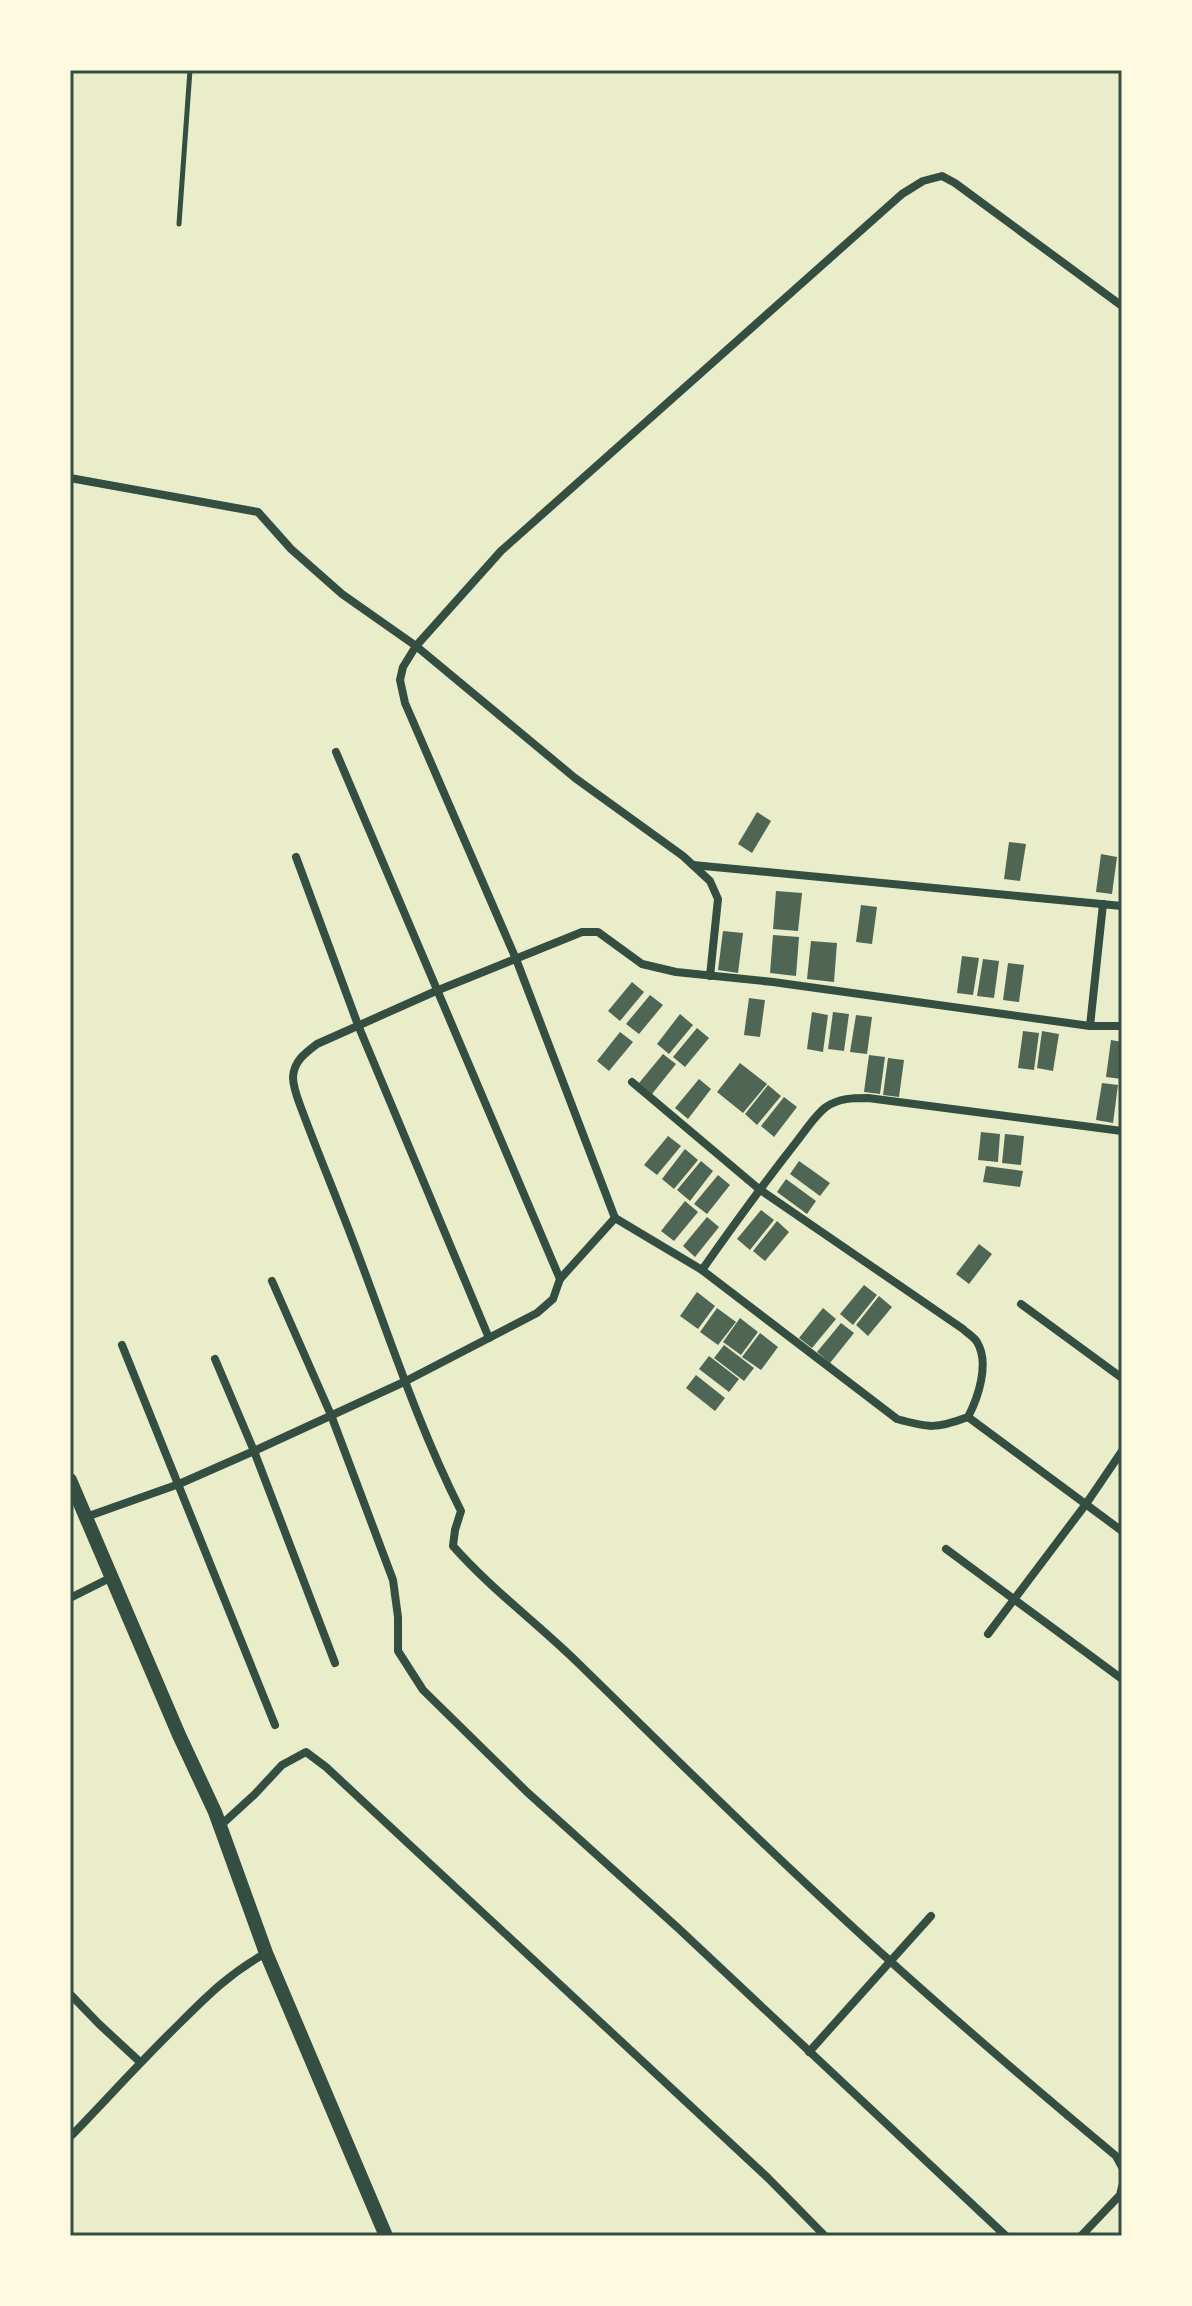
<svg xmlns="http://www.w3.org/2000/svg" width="1192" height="2306" viewBox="0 0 1192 2306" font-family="'Times New Roman',serif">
  <rect width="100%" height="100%" fill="#e9edc9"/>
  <g fill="#4f6655">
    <polygon points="757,812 771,821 752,853 738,844"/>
    <polygon points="1009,842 1026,844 1020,881 1004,879"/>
    <polygon points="1101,854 1117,857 1112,894 1096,892"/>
    <polygon points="776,891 802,893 798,931 773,929"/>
    <polygon points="861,905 877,907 872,944 856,942"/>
    <polygon points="723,931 743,933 738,973 718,970"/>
    <polygon points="773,935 799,937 796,976 770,973"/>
    <polygon points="811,941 837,943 834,982 807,979"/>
    <polygon points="962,956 979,958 973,995 957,993"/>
    <polygon points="983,959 999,961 994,998 977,996"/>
    <polygon points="1008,963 1024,965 1019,1002 1003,1000"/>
    <polygon points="632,982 644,992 620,1021 608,1011"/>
    <polygon points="650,995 663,1005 639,1034 626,1024"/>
    <polygon points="749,998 765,1000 760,1037 744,1035"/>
    <polygon points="812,1012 828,1015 823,1052 807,1049"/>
    <polygon points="833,1012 849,1014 844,1051 828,1049"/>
    <polygon points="680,1014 693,1025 669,1054 657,1044"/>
    <polygon points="856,1015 872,1017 867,1054 850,1052"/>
    <polygon points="697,1028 709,1038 685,1067 673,1057"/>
    <polygon points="1023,1031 1039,1033 1034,1070 1018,1068"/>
    <polygon points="1042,1031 1059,1034 1053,1071 1037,1068"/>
    <polygon points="620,1032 633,1042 609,1071 597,1061"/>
    <polygon points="1111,1040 1122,1042 1122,1079 1106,1077"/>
    <polygon points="663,1054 676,1064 652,1094 639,1083"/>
    <polygon points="869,1055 885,1057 880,1094 864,1092"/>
    <polygon points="888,1058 904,1060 899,1097 883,1095"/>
    <polygon points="740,1063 767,1084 743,1113 717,1092"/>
    <polygon points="699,1079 711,1089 688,1119 675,1108"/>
    <polygon points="1102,1083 1118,1085 1113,1123 1096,1120"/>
    <polygon points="768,1085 781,1096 757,1125 745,1114"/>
    <polygon points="784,1097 797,1107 774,1137 761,1126"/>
    <polygon points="981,1132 1000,1134 998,1162 978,1160"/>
    <polygon points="1005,1134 1024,1136 1021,1165 1002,1163"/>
    <polygon points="668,1136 681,1146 657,1175 644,1165"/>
    <polygon points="685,1149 698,1160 674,1189 662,1179"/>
    <polygon points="701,1161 713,1171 690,1201 677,1190"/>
    <polygon points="799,1161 830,1183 820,1196 790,1174"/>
    <polygon points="986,1166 1023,1171 1020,1187 983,1182"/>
    <polygon points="718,1175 730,1185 707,1214 694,1204"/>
    <polygon points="786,1179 816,1201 807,1214 777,1192"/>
    <polygon points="685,1201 698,1212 674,1241 661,1231"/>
    <polygon points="761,1210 774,1220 750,1250 737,1239"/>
    <polygon points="707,1217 719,1227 695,1257 683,1246"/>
    <polygon points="777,1221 789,1232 765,1261 753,1251"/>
    <polygon points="979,1244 992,1254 969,1284 956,1274"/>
    <polygon points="864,1285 877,1295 853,1325 840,1314"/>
    <polygon points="697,1292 715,1306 698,1329 680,1316"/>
    <polygon points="879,1296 892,1307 868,1336 856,1325"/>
    <polygon points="717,1308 736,1322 718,1345 700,1332"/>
    <polygon points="823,1308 836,1319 812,1348 799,1338"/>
    <polygon points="740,1318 758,1332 741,1355 723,1342"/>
    <polygon points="841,1323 854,1333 830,1363 817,1352"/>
    <polygon points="760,1333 778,1347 761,1370 742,1357"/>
    <polygon points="724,1345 754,1368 744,1381 714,1358"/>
    <polygon points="709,1356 739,1379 729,1392 699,1369"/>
    <polygon points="696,1375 725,1398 715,1411 686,1388"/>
  </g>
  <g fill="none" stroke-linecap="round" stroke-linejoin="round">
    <polyline stroke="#344e41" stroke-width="5" points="179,224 190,70"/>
    <g stroke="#344e41" stroke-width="8">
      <polyline points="70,478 258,512 291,549 342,594 416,646 575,778 683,856 710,881 718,899 710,976"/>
      <polyline points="336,752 560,1279"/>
      <polyline points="296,857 358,1025 489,1338"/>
      <polyline points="693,865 1122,906"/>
      <polyline points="1090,1026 1103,904"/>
      <path d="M1122,1026H1090L773,982L676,972L642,964L598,932H582L436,991L317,1044C305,1053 294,1061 293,1077C293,1089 299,1102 303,1113C315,1145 328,1177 341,1210C381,1310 412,1414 461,1511L455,1530L453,1546C491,1589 537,1623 577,1662C656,1739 735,1818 816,1893C913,1984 1014,2071 1116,2156L1122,2167"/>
      <polyline points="615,1218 516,959 405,703 400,680 403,667 416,646 501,551 902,194 923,181 942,176 955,183 1122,306"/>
      <path d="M702,1270C732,1227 762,1186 794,1145C804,1133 814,1116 826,1107C839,1098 853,1098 868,1098L1122,1131"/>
      <polyline points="272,1281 331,1415 393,1580 398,1617 398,1651 423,1690 527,1792 678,1928 1006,2236"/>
      <polyline points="1021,1304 1122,1378"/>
      <polyline points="122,1345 275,1725"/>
      <polyline points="215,1359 254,1451 335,1663"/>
      <polyline points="968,1417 1122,1531"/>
      <path d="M86,1517L179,1484L254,1451L404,1382L537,1313L553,1299L560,1279L615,1218L702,1270L897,1419C929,1428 936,1429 968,1417C978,1398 990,1363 977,1342C974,1337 967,1333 963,1329L759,1189L632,1082"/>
      <polyline points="946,1549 1122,1679"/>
      <polyline points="70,1598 112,1577"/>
      <polyline points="988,1634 1086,1504 1122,1451"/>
      <polyline points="220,1826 254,1795 282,1765 306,1752 326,1767 768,2178 825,2236"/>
      <polyline points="70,1994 99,2024 140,2062"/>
      <polyline points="809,2052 931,1916"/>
      <path d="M70,2137C107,2099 142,2060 179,2024C208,1995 230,1973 266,1953"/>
      <polyline points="1081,2236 1120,2195 1122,2187"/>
    </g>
    <polyline stroke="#344e41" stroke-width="14" points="70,1480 179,1735 215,1812 266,1953 386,2236"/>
  </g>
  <rect width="1192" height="2306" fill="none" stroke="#fefae0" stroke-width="144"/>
  <rect x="72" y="72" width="1048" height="2162" fill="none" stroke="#344e41" stroke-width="3"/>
</svg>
